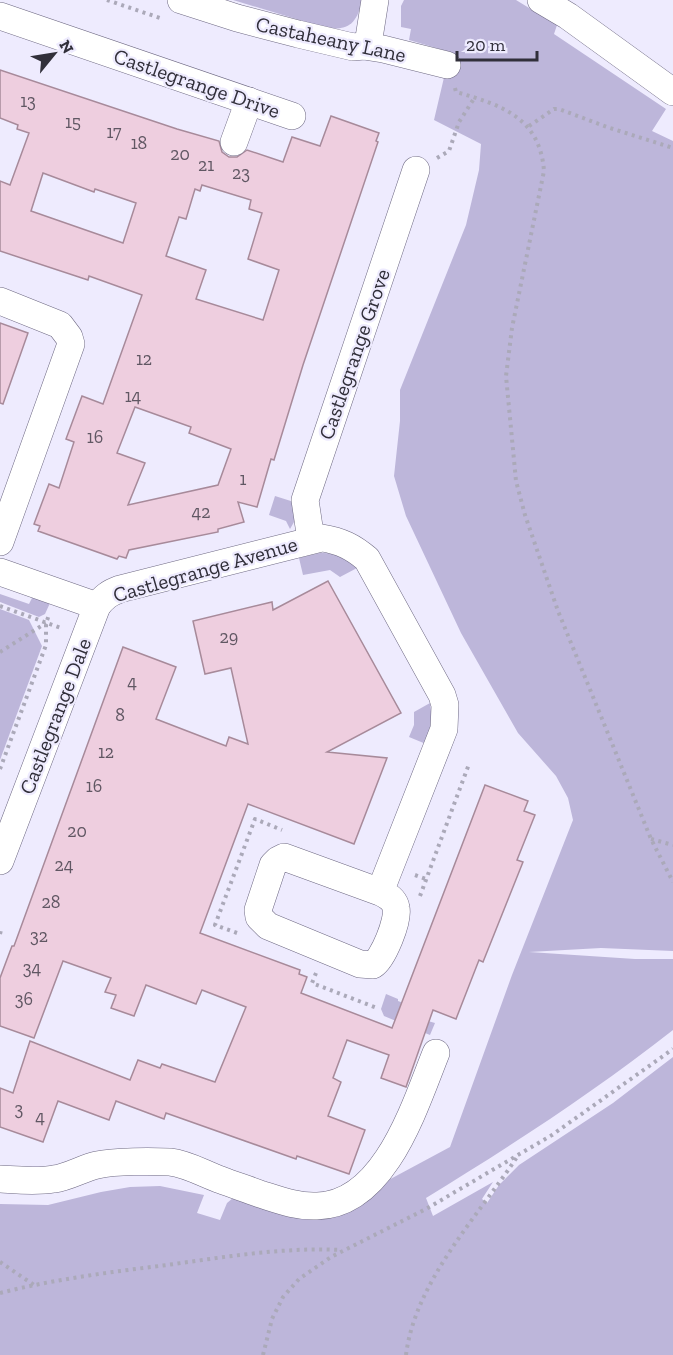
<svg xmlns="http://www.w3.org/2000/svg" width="673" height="1355" viewBox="0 0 673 1355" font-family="'Zilla Slab',serif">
  <rect width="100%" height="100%" fill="#eeebfe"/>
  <g fill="#bdb6da">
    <path d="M233,0H363C356,22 351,31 326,28Z"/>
    <path d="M404,0H516L557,25L554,34L666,109L652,131L673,141V951L601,948L529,952L635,959H673V1030C594,1092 511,1146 426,1198L433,1216L493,1182L482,1199L487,1203L499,1185L519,1165L613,1103L673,1057V1355H0V1204L48,1205L101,1192L130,1187L160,1186L204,1195L197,1213L220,1220L227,1203L233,1198L370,1190L450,1147L512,975L573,820L568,798L556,776L518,733L461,633L406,516L394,476L400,421V390L466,225L479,170L481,144L434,120L450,52L409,40L411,29L401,27V6Z"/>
    <polygon points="275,496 294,502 294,522 290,529 286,521 269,515"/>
    <path d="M320,553C335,552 345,558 357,568L340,577L330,570L303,575L299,558Z"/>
    <polygon points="0,594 29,604 33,596 50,603 45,614 39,617 0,602"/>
    <polygon points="0,609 29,620 42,646 0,760"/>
    <polygon points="430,703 432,720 426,744 409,737 414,725 414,712"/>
    <polygon points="386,994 398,999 398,1001 431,1013 428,1021 435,1023 430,1035 384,1016 381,1009"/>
  </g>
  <g fill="#eecedf" stroke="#a78a9a" stroke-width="1.5" fill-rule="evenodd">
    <path d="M0,70L177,129L219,141L222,152L229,157H237L247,150L283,162L292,137L320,146L331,116L379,133L376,141L378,142L303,365L274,460L271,459L257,507L238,502L244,522L218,529V532L129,550L126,558L119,556L117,559L38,531L40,526L34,524L49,484L59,488L74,442L66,439L82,396L103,404L142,295L89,276L88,280L0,251V181L10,185L29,133L17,129L18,125L0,118ZM43,173L94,192L95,189L136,203L123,243L31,211ZM202,185L251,200L249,209L262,213L248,259L279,270L263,320L196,299L206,270L166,256L179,217L186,219L195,189L200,191ZM135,407L191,427L189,433L231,449L218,485L128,505L145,463L117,453Z"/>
    <polygon points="0,323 28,333 3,404 0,403"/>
    <polygon points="328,581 401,713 327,752 387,758 354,844 248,804 200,933 300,970 299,974 307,977 301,993 392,1028 485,785 528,801 524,811 535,815 517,860 523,862 483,962 479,960 456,1019 433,1010 406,1087 381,1078 389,1055 347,1040 333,1078 341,1082 328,1116 365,1130 349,1174 297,1156 296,1159 166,1113 164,1119 116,1101 109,1120 58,1101 43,1142 0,1127 0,1088 13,1093 30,1041 130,1080 138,1060 160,1068 162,1064 215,1082 246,1007 202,990 196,1004 146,985 134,1016 111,1008 116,995 105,992 111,978 63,961 34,1038 0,1026 0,978 12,946 14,946 123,647 176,667 156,719 226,746 229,737 248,744 231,668 205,674 193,621 272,602 273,610"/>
  </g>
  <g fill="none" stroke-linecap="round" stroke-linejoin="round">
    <defs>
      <g id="minor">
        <polyline points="181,0 237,18 298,34 353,47 364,46 383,49 447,65"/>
        <polyline points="541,0 568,16 673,92"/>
        <polyline points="0,16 292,116"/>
        <polyline points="364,46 369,38 375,0"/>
        <polyline points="234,142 249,101"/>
        <polyline points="0,301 60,325 69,337 71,344 0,542"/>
        <polyline points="311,540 305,500 416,170"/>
        <polyline points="0,572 97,606"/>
        <path d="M0,861L97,606C104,597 109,593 120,589L322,538C341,541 353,547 367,559L442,695L445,705L444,729L380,892L284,857L278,860L273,865L258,910L259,917L268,926L360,964L373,965C383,959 399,920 396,908C395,900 387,895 380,892"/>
        <path d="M0,1179C18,1180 36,1182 54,1179C69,1177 83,1168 97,1165C116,1161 151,1161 170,1162C188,1164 204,1174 221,1180C234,1185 247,1189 260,1194C279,1200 297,1207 317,1206C385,1205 415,1105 436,1053"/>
      </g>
    </defs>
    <use href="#minor" stroke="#6e6983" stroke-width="28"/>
    <g stroke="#aba9b9" stroke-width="4" stroke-dasharray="3 4.5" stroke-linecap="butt">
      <polyline points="107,0 160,18"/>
      <path d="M455,88L456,92C502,105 540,118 544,171L512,328L506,376L516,481L525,515L558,611L651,839L673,882"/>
      <polyline points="529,126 554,109 559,109 607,127 673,148"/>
      <polyline points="437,158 449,151 459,122 475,97"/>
      <polyline points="0,606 61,628"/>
      <polyline points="0,652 46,623"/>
      <polyline points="0,769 46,645 46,623 49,615"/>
      <polyline points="651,839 673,845"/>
      <polyline points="415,875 426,879"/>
      <polyline points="420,896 469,764"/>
      <polyline points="237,933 215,925 255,819 282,830"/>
      <polyline points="0,934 1,930"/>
      <polyline points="316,973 312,983 377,1008"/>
      <polyline points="0,1262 34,1285"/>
      <path d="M0,1293C55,1279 111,1272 167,1265C225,1257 283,1247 341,1250"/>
      <polyline points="263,1355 272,1319 283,1297 299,1279 331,1257 426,1209 552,1135 673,1049"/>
      <path d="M406,1355C415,1282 478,1216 517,1157"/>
    </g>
    <use href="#minor" stroke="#fff" stroke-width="27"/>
  </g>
  <g text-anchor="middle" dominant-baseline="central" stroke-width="4.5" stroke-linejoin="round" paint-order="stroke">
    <g font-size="18" fill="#605763">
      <text x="28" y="101">13</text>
      <text x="73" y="122">15</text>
      <text x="114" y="132">17</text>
      <text x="139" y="143">18</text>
      <text x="180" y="154">20</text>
      <text x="206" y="165">21</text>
      <text x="241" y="173">23</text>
      <text x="144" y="359">12</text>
      <text x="133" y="396">14</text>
      <text x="95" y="437">16</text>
      <text x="243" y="479">1</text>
      <text x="201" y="512">42</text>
      <text x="229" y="637">29</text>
      <text x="132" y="682">4</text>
      <text x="120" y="715">8</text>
      <text x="106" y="752">12</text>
      <text x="94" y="786">16</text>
      <text x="77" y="831">20</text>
      <text x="64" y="865">24</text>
      <text x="51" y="902">28</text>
      <text x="39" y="936">32</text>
      <text x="32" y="968">34</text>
      <text x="24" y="999">36</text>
      <text x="19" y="1109">3</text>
      <text x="40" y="1117">4</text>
    </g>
    <g font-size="21" fill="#312f3a" stroke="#eeebfe">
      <text transform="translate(331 39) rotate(12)">Castaheany Lane</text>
      <text transform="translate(197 83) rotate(19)">Castlegrange Drive</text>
      <text transform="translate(354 354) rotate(-71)">Castlegrange Grove</text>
      <text transform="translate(205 569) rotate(-16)">Castlegrange Avenue</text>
      <text transform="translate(55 716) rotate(-69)">Castlegrange Dale</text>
    </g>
  </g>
  <g transform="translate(54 54) rotate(60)" stroke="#eeebfe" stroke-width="4.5" paint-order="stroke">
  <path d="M0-4.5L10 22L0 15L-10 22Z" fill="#312f3a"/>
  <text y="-9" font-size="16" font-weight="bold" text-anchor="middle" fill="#312f3a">N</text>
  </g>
  <path d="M457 51v9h80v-9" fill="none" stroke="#312f3a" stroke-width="3"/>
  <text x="466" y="51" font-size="18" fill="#312f3a" stroke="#eeebfe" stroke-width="4.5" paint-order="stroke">20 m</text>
</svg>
